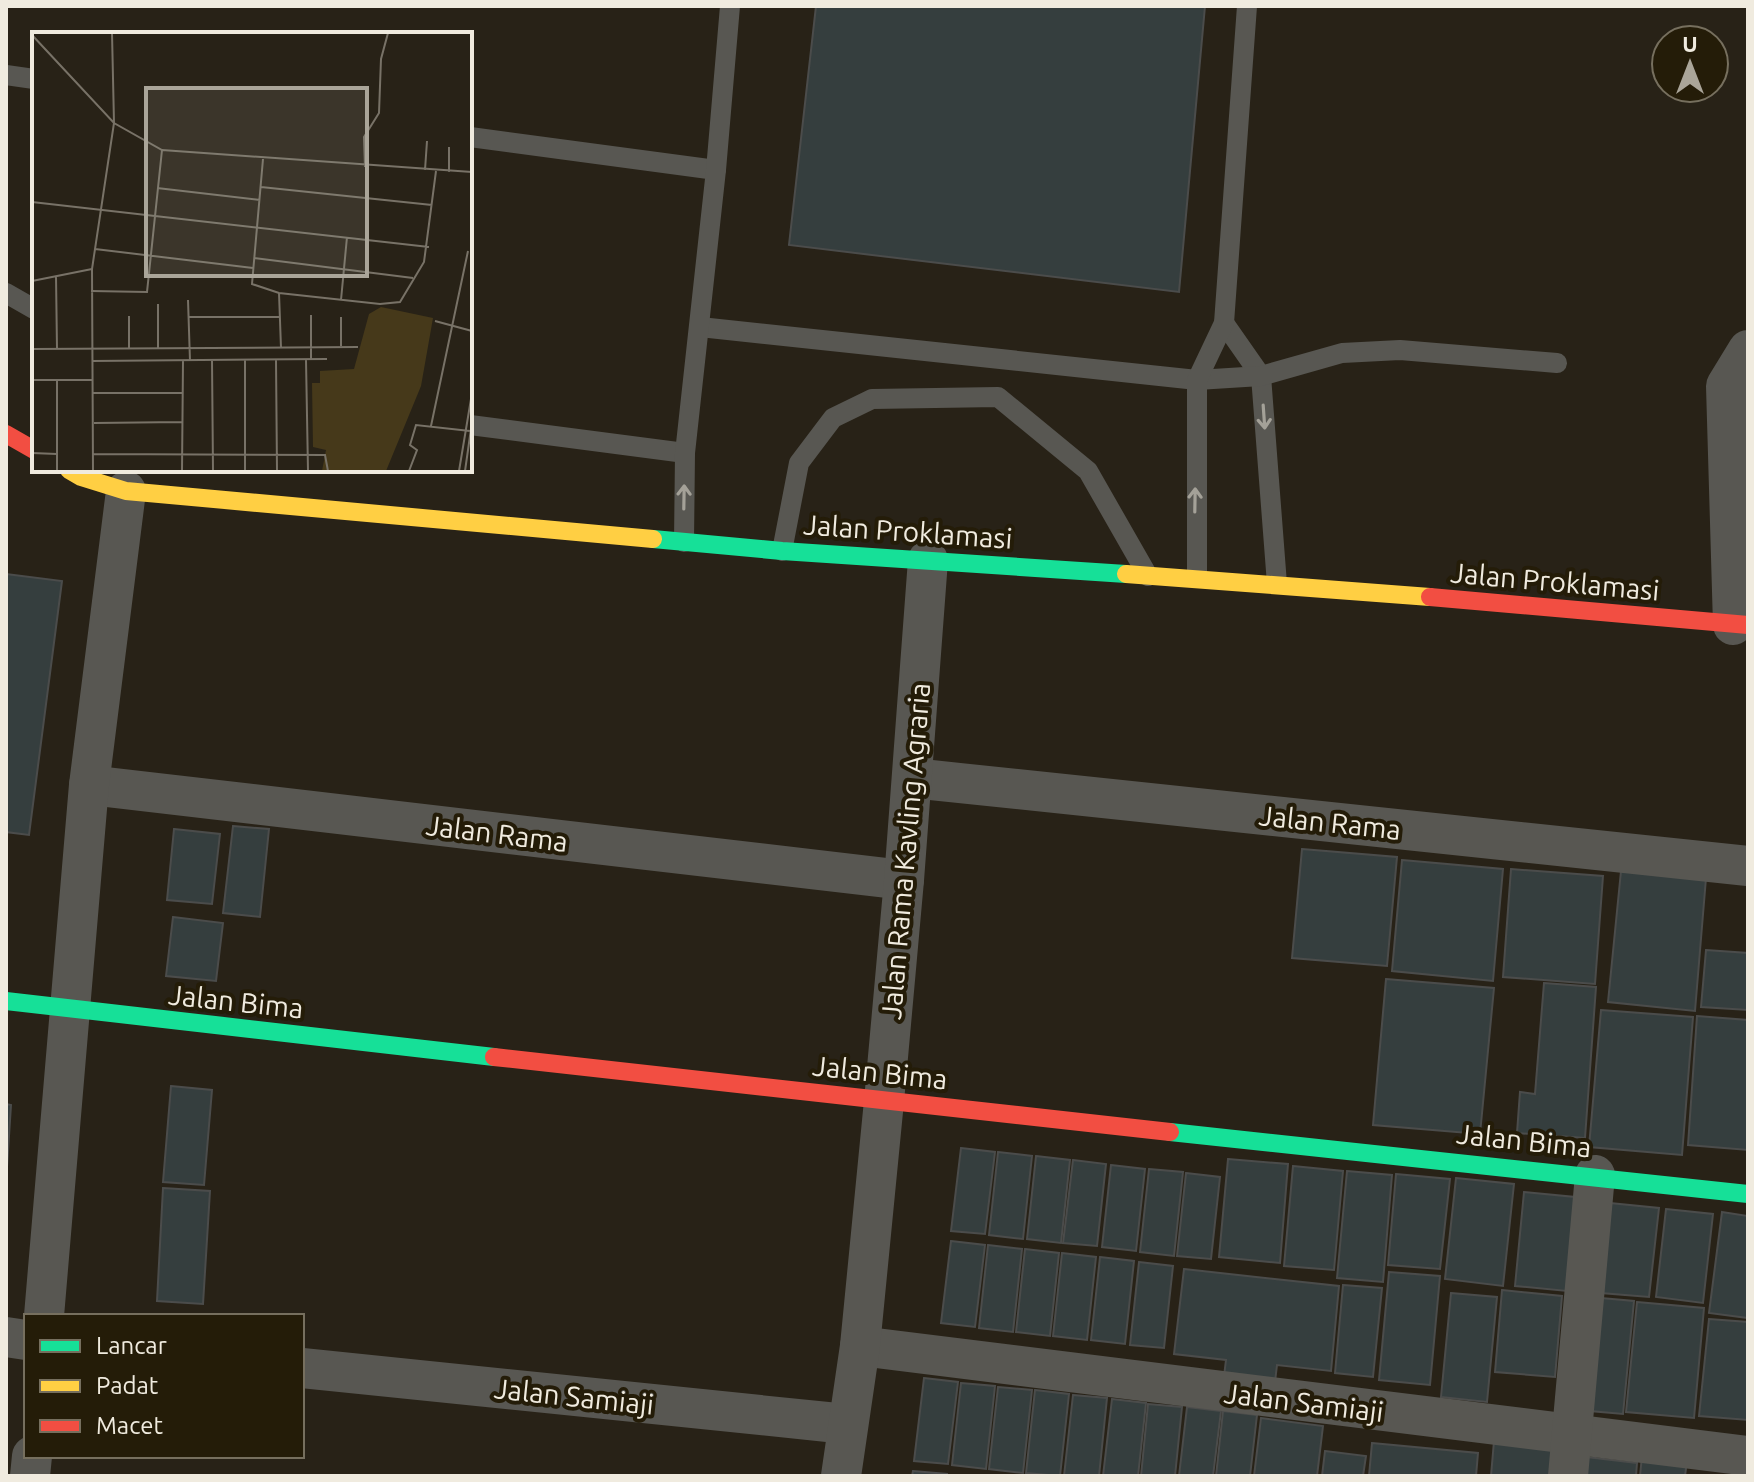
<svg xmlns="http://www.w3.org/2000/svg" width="1754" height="1482" viewBox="0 0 1754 1482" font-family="Ubuntu,sans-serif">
  <rect width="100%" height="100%" fill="#282217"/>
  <g fill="#353e3e" stroke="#4b4c4b" stroke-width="2">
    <polygon points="816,6 1205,6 1179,292 789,245"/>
    <polygon points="6,574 62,581 29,835 6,832"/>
    <polygon points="233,826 269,829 260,917 223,913"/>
    <polygon points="174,829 220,834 212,904 167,900"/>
    <polygon points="1302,849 1397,857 1387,966 1292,958"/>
    <polygon points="1402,860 1503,869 1493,981 1392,971"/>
    <polygon points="1511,869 1603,876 1595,984 1503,977"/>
    <polygon points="1621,871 1706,878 1695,1011 1608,1002"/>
    <polygon points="173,917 223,923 216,981 166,976"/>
    <polygon points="1706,950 1748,953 1748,1010 1701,1007"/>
    <polygon points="1386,979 1494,988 1480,1134 1373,1125"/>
    <polygon points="1544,983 1596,987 1585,1138 1517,1133 1520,1092 1535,1094"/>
    <polygon points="1601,1010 1693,1017 1682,1155 1589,1147"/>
    <polygon points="1697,1016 1748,1020 1748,1150 1688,1145"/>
    <polygon points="171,1086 212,1090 204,1185 163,1182"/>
    <polygon points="6,1104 11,1105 7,1167 6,1167"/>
    <polygon points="961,1148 995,1152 985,1234 951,1231"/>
    <polygon points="998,1152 1032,1156 1023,1239 989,1235"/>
    <polygon points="1036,1156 1070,1160 1061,1243 1027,1239"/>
    <polygon points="1228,1159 1288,1164 1280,1263 1219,1257"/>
    <polygon points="1073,1160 1106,1164 1097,1246 1063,1243"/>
    <polygon points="1111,1165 1145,1169 1136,1251 1102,1247"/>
    <polygon points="1293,1166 1343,1171 1334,1270 1284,1266"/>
    <polygon points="1149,1169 1183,1172 1174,1256 1140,1252"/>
    <polygon points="1347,1171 1392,1175 1383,1282 1337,1278"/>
    <polygon points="1186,1173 1220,1177 1211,1259 1177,1256"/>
    <polygon points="1396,1174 1450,1179 1440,1269 1388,1265"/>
    <polygon points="1456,1178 1514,1184 1503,1286 1445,1279"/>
    <polygon points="163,1188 210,1191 203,1304 157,1301"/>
    <polygon points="1524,1192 1575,1197 1567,1291 1515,1286"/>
    <polygon points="1610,1203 1659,1208 1649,1297 1601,1293"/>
    <polygon points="1666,1209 1713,1214 1703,1303 1656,1297"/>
    <polygon points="1722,1212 1748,1216 1748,1318 1709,1313"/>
    <polygon points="951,1241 985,1245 975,1327 941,1323"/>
    <polygon points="988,1245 1022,1249 1013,1332 979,1328"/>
    <polygon points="1025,1249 1059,1253 1050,1336 1016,1332"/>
    <polygon points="1062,1253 1096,1257 1087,1340 1053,1336"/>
    <polygon points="1100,1257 1134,1261 1125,1344 1091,1340"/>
    <polygon points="1139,1262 1173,1266 1164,1348 1130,1345"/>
    <polygon points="1184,1269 1339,1286 1331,1371 1277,1365 1275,1382 1224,1376 1226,1360 1174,1354"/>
    <polygon points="1389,1272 1440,1276 1430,1385 1379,1380"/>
    <polygon points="1343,1285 1382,1288 1373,1377 1335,1373"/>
    <polygon points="1502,1290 1562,1296 1555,1377 1495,1372"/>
    <polygon points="1451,1293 1497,1297 1487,1402 1441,1397"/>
    <polygon points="1601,1298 1634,1301 1623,1414 1590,1411"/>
    <polygon points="1637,1302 1704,1308 1694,1418 1626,1412"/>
    <polygon points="1709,1319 1748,1322 1748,1420 1699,1416"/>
    <polygon points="924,1378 958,1382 948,1464 914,1461"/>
    <polygon points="961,1383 995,1386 986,1469 952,1465"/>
    <polygon points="998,1387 1032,1390 1023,1473 989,1469"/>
    <polygon points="1035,1390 1069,1394 1060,1476 1026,1473"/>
    <polygon points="1073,1395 1107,1398 1099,1476 1064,1476"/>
    <polygon points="1112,1399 1146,1403 1138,1476 1103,1476"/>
    <polygon points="1148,1404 1182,1407 1175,1476 1141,1476"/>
    <polygon points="1187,1407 1221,1411 1213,1476 1179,1476"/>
    <polygon points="1223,1411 1257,1415 1250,1476 1216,1476"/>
    <polygon points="1261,1418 1323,1426 1317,1476 1254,1476"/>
    <polygon points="1494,1441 1553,1446 1550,1476 1491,1476"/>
    <polygon points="1372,1443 1478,1453 1476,1476 1369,1476"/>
    <polygon points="1325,1451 1366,1456 1363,1476 1322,1476"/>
    <polygon points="1578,1456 1637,1463 1636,1476 1576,1476"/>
    <polygon points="1642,1456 1687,1461 1685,1476 1640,1476"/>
    <polygon points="913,1471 947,1474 947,1476 912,1476"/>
  </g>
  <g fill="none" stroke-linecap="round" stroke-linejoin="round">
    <g stroke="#585752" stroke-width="20">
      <polyline points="6,75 34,79"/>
      <polyline points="470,137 716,170"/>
      <polyline points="6,293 34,309"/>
      <polyline points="1224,323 1261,376 1277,584"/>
      <polyline points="700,327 1197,380 1261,376 1342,353 1400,350 1557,363"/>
      <polyline points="470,425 685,453"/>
      <polyline points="684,542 685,453 716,170 730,6"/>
      <polyline points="782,551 799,463 833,418 872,399 998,397 1088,471 1148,576"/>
      <polyline points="1197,578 1197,380 1224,323 1247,6"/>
    </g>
    <g stroke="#585752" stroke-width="40">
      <polyline points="1733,625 1726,386 1748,350"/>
      <polyline points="912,778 1748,866"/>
      <polyline points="89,785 904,880"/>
      <polyline points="44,1316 89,785 126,491"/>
      <polyline points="6,1337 26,1340"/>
      <polyline points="860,1346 1748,1456"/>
      <polyline points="302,1368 847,1424"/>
      <polyline points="30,1476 32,1456"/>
      <polyline points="841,1476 860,1346 884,1101 904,880 928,560"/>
      <polyline points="1568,1476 1595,1175"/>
    </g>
    <g stroke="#16e098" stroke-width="18">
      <polyline points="653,539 782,551 1126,574"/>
      <polyline points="6,1001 494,1057"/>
      <polyline points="1170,1132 1748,1194"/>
    </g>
    <g stroke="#ffcf43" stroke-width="18">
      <polyline points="69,470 81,477 126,491 653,539"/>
      <polyline points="1126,574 1430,597"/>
    </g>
    <g stroke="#f24e42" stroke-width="18">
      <polyline points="6,434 34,450"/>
      <polyline points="1430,597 1748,625"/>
      <polyline points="494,1057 1170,1132"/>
    </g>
  </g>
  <defs><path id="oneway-shaft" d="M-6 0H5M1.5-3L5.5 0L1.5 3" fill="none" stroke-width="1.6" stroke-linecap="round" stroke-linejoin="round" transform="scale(2)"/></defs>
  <g stroke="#a4a198">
    <use href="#oneway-shaft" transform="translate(1264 417) rotate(86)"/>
    <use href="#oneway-shaft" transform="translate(684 497) rotate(-89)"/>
    <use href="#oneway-shaft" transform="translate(1195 500) rotate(-89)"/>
  </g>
  <g text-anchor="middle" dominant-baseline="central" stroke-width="8" stroke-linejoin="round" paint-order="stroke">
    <g font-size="28" fill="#f0ebdf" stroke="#241c08">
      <text transform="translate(908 531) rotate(4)">Jalan Proklamasi</text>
      <text transform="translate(1555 581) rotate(5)">Jalan Proklamasi</text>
      <text transform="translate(1330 822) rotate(6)">Jalan Rama</text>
      <text transform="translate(497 833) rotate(7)">Jalan Rama</text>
      <text transform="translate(905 851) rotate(-85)">Jalan Rama Kavling Agraria</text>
      <text transform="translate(236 1001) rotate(6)">Jalan Bima</text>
      <text transform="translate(880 1072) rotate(6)">Jalan Bima</text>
      <text transform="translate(1524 1140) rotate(6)">Jalan Bima</text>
      <text transform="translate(574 1396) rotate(6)">Jalan Samiaji</text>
      <text transform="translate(1304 1402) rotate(7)">Jalan Samiaji</text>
    </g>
  </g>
  <g transform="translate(32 32)">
    <rect width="440" height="440" fill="#282217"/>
    <path d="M349,275L401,286L389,354L354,439H290L294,418L281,415L280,351H288V339L322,337L337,282Z" fill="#46391a"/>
    <path fill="none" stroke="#787267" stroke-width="2" d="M0,3L82,91L130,118L440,140M417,115V140M231,127L220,252L247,261L348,272L368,270L392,230L404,139M333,135L332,105L347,81L349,27L356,1M393,138L395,109M229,155L400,173M125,156L228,168M0,170L397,215M63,217L221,236M222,226L381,246M24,244L25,317M0,249L60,237M59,259L115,260L130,118M247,261L249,316M156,268L158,329M309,268L315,205M126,272V317M279,283V328M97,284V317M157,285H248M403,289L440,299M309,314V285M0,317L326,315M180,328L181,439M244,328L245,439M274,328L276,439M60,329L295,327M0,348H61M61,361H150M62,391L150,390M399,394L436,219M0,421L25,422M61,422L293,423L296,439M25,439V348M61,439L60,237L82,91L80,1M150,439L151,329M213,439V328M377,439L385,418L378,413L384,393L438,399M427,439L440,361M433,439L440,390"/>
    <path fill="#aaa599" fill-opacity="0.15" stroke="#aaa599" stroke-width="4" d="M114,56H335V244H114Z"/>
    <rect width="440" height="440" fill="none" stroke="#f0ebdf" stroke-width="4"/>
  </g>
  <rect width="1754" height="1482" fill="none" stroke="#f0ebdf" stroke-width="16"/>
  <rect x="24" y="1314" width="280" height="144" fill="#241c08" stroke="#766f5e" stroke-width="2"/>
  <rect x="40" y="1340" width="40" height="12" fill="#16e098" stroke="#766f5e" stroke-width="2"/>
  <text x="96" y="1354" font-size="24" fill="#f0ebdf">Lancar</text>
  <rect x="40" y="1380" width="40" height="12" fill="#ffcf43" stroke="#766f5e" stroke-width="2"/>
  <text x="96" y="1394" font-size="24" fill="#f0ebdf">Padat</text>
  <rect x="40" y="1420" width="40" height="12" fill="#f24e42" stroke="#766f5e" stroke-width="2"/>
  <text x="96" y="1434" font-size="24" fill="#f0ebdf">Macet</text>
  <g transform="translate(1690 64)"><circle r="38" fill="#241c08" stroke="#766f5e" stroke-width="2"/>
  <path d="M0-6L14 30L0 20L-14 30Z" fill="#aaa599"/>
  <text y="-12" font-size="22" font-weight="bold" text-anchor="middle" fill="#f0ebdf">U</text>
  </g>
</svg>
